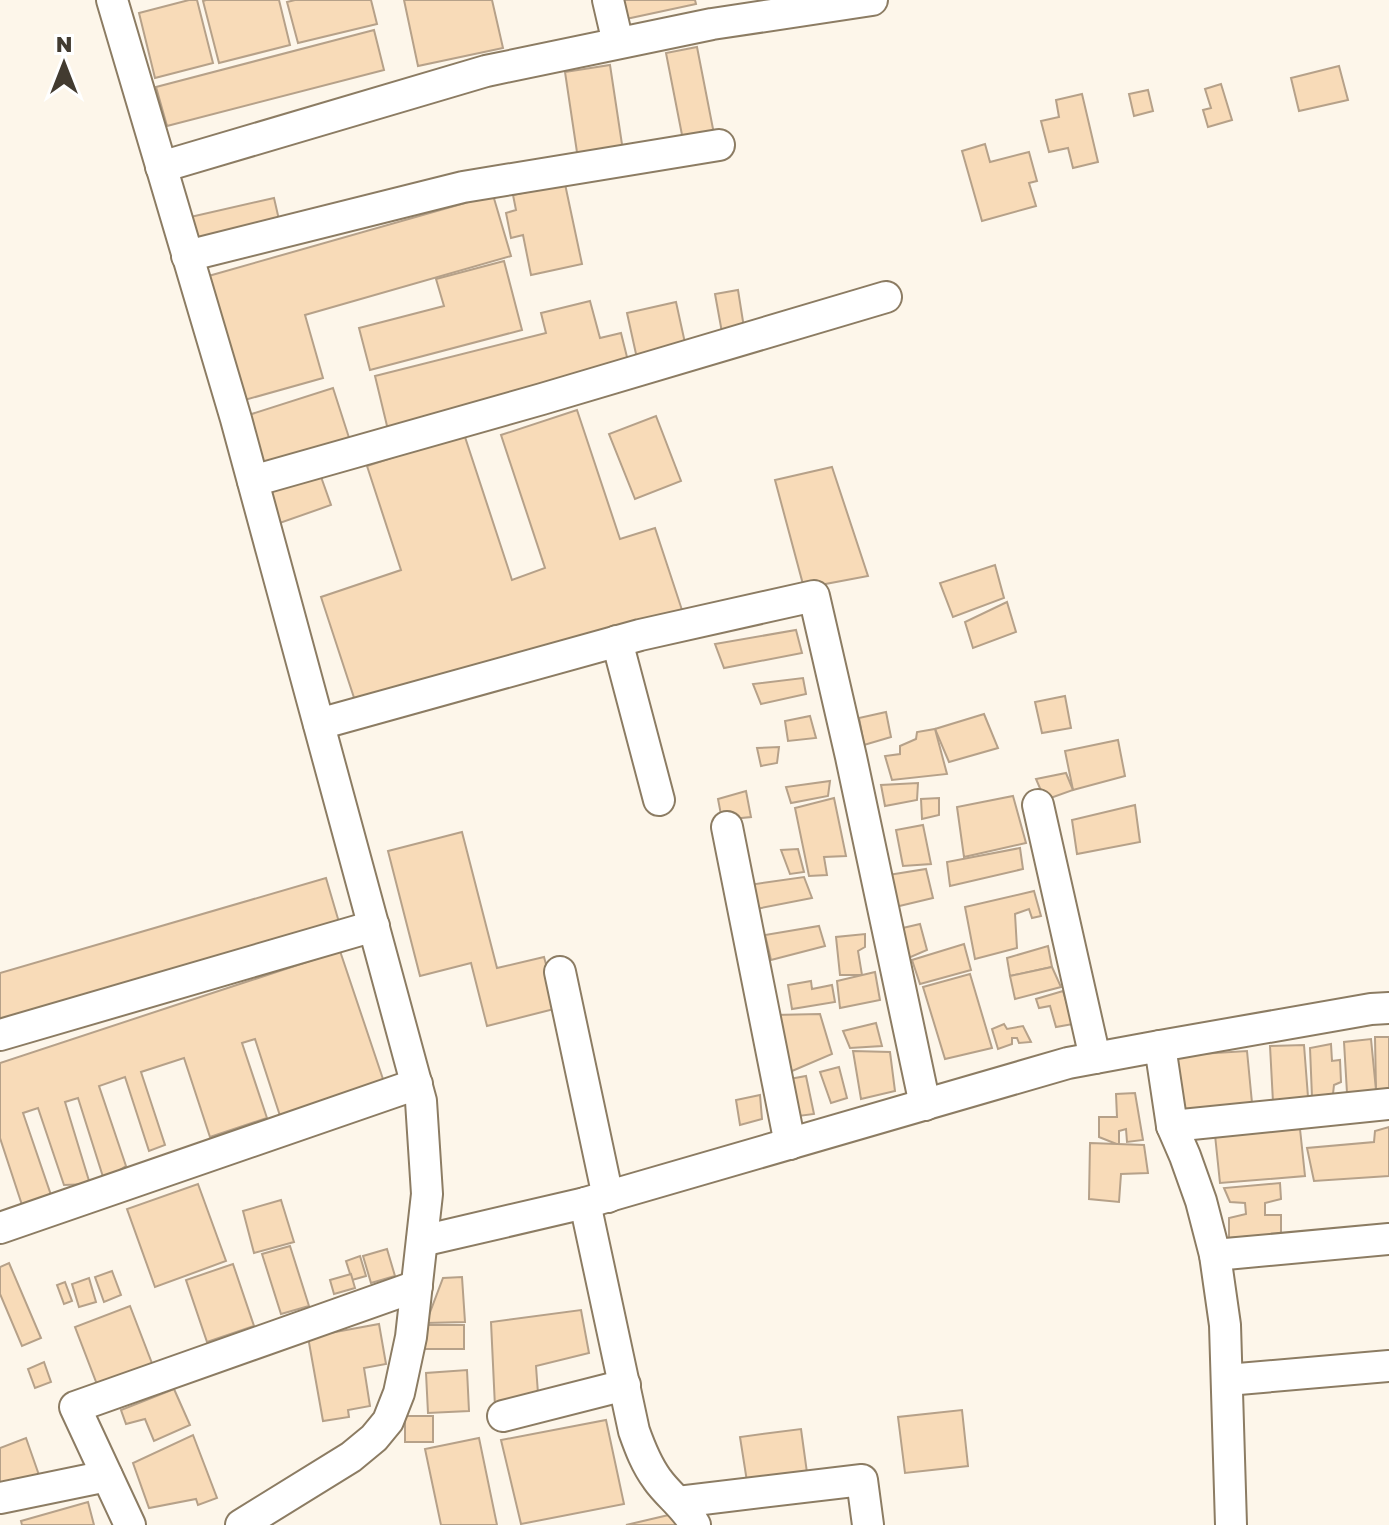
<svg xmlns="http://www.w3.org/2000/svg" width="1389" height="1525" viewBox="0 0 1389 1525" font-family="'Golos Text',sans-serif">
  <rect width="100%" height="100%" fill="#fdf6ea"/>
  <g fill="#f8dbb8" stroke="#b6a189" stroke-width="2">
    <polygon points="189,0 197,0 213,63 155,78 139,13"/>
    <polygon points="206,0 279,0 290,45 219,63 203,1"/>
    <polygon points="295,0 371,0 377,24 298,43 287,2"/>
    <polygon points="404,0 492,0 503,48 418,66"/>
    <polygon points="622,0 695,0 696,4 626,19"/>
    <polygon points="374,30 384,70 167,126 156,87"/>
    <polygon points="697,47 714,134 683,140 666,53"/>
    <polygon points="610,65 623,151 578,159 565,72"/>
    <polygon points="1339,66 1348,100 1299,111 1291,78"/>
    <polygon points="1221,84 1232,120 1208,127 1203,110 1211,108 1205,89"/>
    <polygon points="1148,90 1153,111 1134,116 1129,94"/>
    <polygon points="1082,94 1098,162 1073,168 1068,148 1049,152 1041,121 1059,117 1056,100"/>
    <polygon points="985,144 990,162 1029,152 1037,181 1029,183 1036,206 982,221 962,151"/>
    <polygon points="565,184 582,264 531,275 523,235 511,238 506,213 516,210 513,195"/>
    <polygon points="493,195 511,256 305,315 323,378 241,401 205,277"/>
    <polygon points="274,198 280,224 192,244 186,218"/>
    <polygon points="504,261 522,330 370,370 359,328 444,306 436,279"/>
    <polygon points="738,290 745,334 723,338 715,294"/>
    <polygon points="590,301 600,338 621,333 630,369 388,430 375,376 546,333 541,313"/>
    <polygon points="676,302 687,352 638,363 627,313"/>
    <polygon points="333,388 352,447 255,477 236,419"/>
    <polygon points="577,410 620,539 655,528 682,610 360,716 321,597 401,570 367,466 464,434 512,580 545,568 501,435"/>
    <polygon points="656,416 681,481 635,499 609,434"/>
    <polygon points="832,467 868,576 804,588 775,480"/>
    <polygon points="320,474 331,505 274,525 263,495"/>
    <polygon points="995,565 1004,598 953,617 940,583"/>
    <polygon points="1007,602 1016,632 973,648 965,622"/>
    <polygon points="796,630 802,653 724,668 715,644"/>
    <polygon points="803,678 806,694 761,704 753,684"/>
    <polygon points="1065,696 1071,728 1042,733 1035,702"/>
    <polygon points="886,712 891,737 864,745 859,718"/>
    <polygon points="984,714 998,748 949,762 935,729"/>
    <polygon points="810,716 816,738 788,741 785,721"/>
    <polygon points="935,729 947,774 892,780 885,756 900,754 900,746 916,739 917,732"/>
    <polygon points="1118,740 1125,776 1073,790 1065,751"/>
    <polygon points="779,747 777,763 761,766 757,748"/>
    <polygon points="1066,773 1073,790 1045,800 1036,779"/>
    <polygon points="830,781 828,796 791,803 786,787"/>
    <polygon points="918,783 917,800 885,806 881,785"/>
    <polygon points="746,791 751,817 722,820 718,799"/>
    <polygon points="1013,796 1026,843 964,857 957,807"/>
    <polygon points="834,798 846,856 824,857 827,875 809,876 795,808"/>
    <polygon points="939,798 939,815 922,819 921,799"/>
    <polygon points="1135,805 1140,842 1077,854 1072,820"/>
    <polygon points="923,825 931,864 903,866 896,830"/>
    <polygon points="462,832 497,968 544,957 558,1008 487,1026 471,963 420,976 388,851"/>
    <polygon points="1020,848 1023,869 950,886 947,862"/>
    <polygon points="798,849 804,872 790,874 781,850"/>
    <polygon points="926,869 933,898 891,908 882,876"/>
    <polygon points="804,877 812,898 751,910 749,885"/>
    <polygon points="326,878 341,929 0,1029 0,973"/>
    <polygon points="1034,891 1041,916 1032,918 1029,909 1015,914 1017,948 975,959 965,907"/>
    <polygon points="920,924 927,950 899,962 894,930"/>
    <polygon points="819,926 825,946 771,960 765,935"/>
    <polygon points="865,934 865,947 858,951 862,975 840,975 836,937"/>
    <polygon points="964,944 971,970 920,984 912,960"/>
    <polygon points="1048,946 1052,967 1010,976 1007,958"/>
    <polygon points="340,951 387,1091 283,1125 255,1039 242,1043 267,1118 210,1137 184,1058 141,1072 165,1145 149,1151 125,1077 99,1086 126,1166 104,1180 78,1098 65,1102 90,1184 64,1185 38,1108 23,1113 52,1198 23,1208 0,1138 0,1063"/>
    <polygon points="1052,967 1061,987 1015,999 1010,976"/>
    <polygon points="875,972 880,1000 840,1008 837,981"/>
    <polygon points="970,974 992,1048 945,1059 923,987"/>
    <polygon points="811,981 812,989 832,985 835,1002 792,1009 788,985"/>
    <polygon points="1063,991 1073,1024 1056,1027 1050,1006 1039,1008 1036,999"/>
    <polygon points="820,1014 832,1054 785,1074 774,1015"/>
    <polygon points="876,1023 882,1046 850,1048 843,1031"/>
    <polygon points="1004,1024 1007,1029 1023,1026 1031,1042 1019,1043 1017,1038 1012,1038 1012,1044 998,1049 992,1029"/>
    <polygon points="1375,1037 1389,1037 1389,1090 1376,1090"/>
    <polygon points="1371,1039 1376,1090 1347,1093 1344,1042"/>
    <polygon points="1331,1044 1332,1061 1340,1060 1341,1082 1334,1085 1333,1094 1312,1097 1310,1048"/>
    <polygon points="1304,1045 1308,1097 1273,1102 1270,1046"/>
    <polygon points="853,1051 890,1052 895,1091 861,1099"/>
    <polygon points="1247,1051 1252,1103 1177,1114 1167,1056"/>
    <polygon points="839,1067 847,1098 831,1103 820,1072"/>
    <polygon points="806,1076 814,1114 791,1117 784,1080"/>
    <polygon points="1135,1093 1143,1140 1127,1142 1126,1129 1119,1131 1119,1145 1099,1137 1099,1117 1117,1117 1116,1094"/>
    <polygon points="760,1095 762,1119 740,1125 736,1100"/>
    <polygon points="1389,1127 1389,1176 1314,1181 1307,1148 1374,1142 1375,1131"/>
    <polygon points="1300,1129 1305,1176 1220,1183 1215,1135"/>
    <polygon points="1090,1143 1144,1145 1148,1173 1121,1174 1119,1202 1089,1199"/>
    <polygon points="1280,1183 1281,1199 1265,1203 1265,1215 1281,1215 1281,1234 1229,1238 1229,1218 1246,1214 1245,1203 1230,1202 1224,1188"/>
    <polygon points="198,1184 226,1261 155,1287 127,1209"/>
    <polygon points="281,1200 294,1242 254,1253 243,1211"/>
    <polygon points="290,1246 309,1306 281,1314 262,1254"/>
    <polygon points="387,1249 395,1276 371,1283 363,1256"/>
    <polygon points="360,1256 366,1276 352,1280 346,1261"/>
    <polygon points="9,1263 41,1338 22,1346 0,1294 0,1267"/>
    <polygon points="233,1264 254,1326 207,1342 186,1280"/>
    <polygon points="112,1271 121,1295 104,1302 95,1277"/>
    <polygon points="351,1274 355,1288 334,1294 330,1280"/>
    <polygon points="462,1277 465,1322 426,1323 443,1278"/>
    <polygon points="89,1278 96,1302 79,1307 72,1284"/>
    <polygon points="65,1282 72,1301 64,1304 57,1285"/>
    <polygon points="130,1306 153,1366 98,1387 75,1327"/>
    <polygon points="581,1310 589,1353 536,1366 539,1407 495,1407 491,1322"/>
    <polygon points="379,1324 386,1364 364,1368 370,1406 348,1410 349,1417 323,1421 308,1337"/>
    <rect x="425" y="1325" width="39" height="24"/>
    <polygon points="44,1362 51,1382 35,1388 28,1369"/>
    <polygon points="467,1370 469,1411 428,1413 426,1373"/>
    <polygon points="174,1389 190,1425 154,1441 145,1419 126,1424 121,1410"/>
    <polygon points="962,1410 968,1466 905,1473 898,1417"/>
    <rect x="405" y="1416" width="28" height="26"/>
    <polygon points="606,1420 624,1504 521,1524 501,1440"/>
    <polygon points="801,1429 808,1480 748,1488 740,1437"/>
    <polygon points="193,1435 217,1498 198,1505 196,1499 149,1508 133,1463"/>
    <polygon points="26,1438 40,1478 0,1493 0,1448"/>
    <polygon points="479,1438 497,1525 441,1525 425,1449"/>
    <polygon points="88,1502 94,1525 22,1525 21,1521"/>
    <polygon points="673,1514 677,1525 626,1525"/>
  </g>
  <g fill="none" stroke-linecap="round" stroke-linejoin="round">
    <defs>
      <g id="minor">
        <polyline points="112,0 236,419 421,1101 427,1194 411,1337 399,1393 388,1421 374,1438 351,1457 241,1525"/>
        <polyline points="608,0 618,43"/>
        <polyline points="161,167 486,71 712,24 872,0"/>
        <polyline points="187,256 463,187 719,145"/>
        <polyline points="253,481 542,399 886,297"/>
        <polyline points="617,641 659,800"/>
        <polyline points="319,724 640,635 814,596 851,757 925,1105"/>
        <polyline points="1038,805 1095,1058"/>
        <polyline points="727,827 790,1144"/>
        <polyline points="560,972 608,1197"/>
        <polyline points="0,1035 374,926"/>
        <polyline points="1160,1046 1371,1009 1389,1008"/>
        <polyline points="1172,1126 1389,1104"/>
        <path d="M585,1203L634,1431C640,1448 646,1464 657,1479C668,1495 686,1507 695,1525"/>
        <polyline points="0,1228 417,1084"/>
        <polyline points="422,1241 585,1203 1068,1063 1160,1046 1172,1126 1185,1156 1201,1201 1215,1255 1225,1325 1231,1525"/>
        <polyline points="1215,1255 1389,1239"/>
        <polyline points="1227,1380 1389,1366"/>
        <polyline points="503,1416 625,1385"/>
        <polyline points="0,1498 107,1476"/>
        <polyline points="678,1502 862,1480 868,1525"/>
        <polyline points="130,1525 75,1407 417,1286"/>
      </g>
    </defs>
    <use href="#minor" stroke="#8c7c63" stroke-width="34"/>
    <use href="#minor" stroke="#fff" stroke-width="30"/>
  </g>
  <g transform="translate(64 64)" stroke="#ffffff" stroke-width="6" paint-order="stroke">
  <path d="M0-6L14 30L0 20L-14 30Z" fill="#423b30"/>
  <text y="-12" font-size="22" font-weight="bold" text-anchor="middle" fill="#423b30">N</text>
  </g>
</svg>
